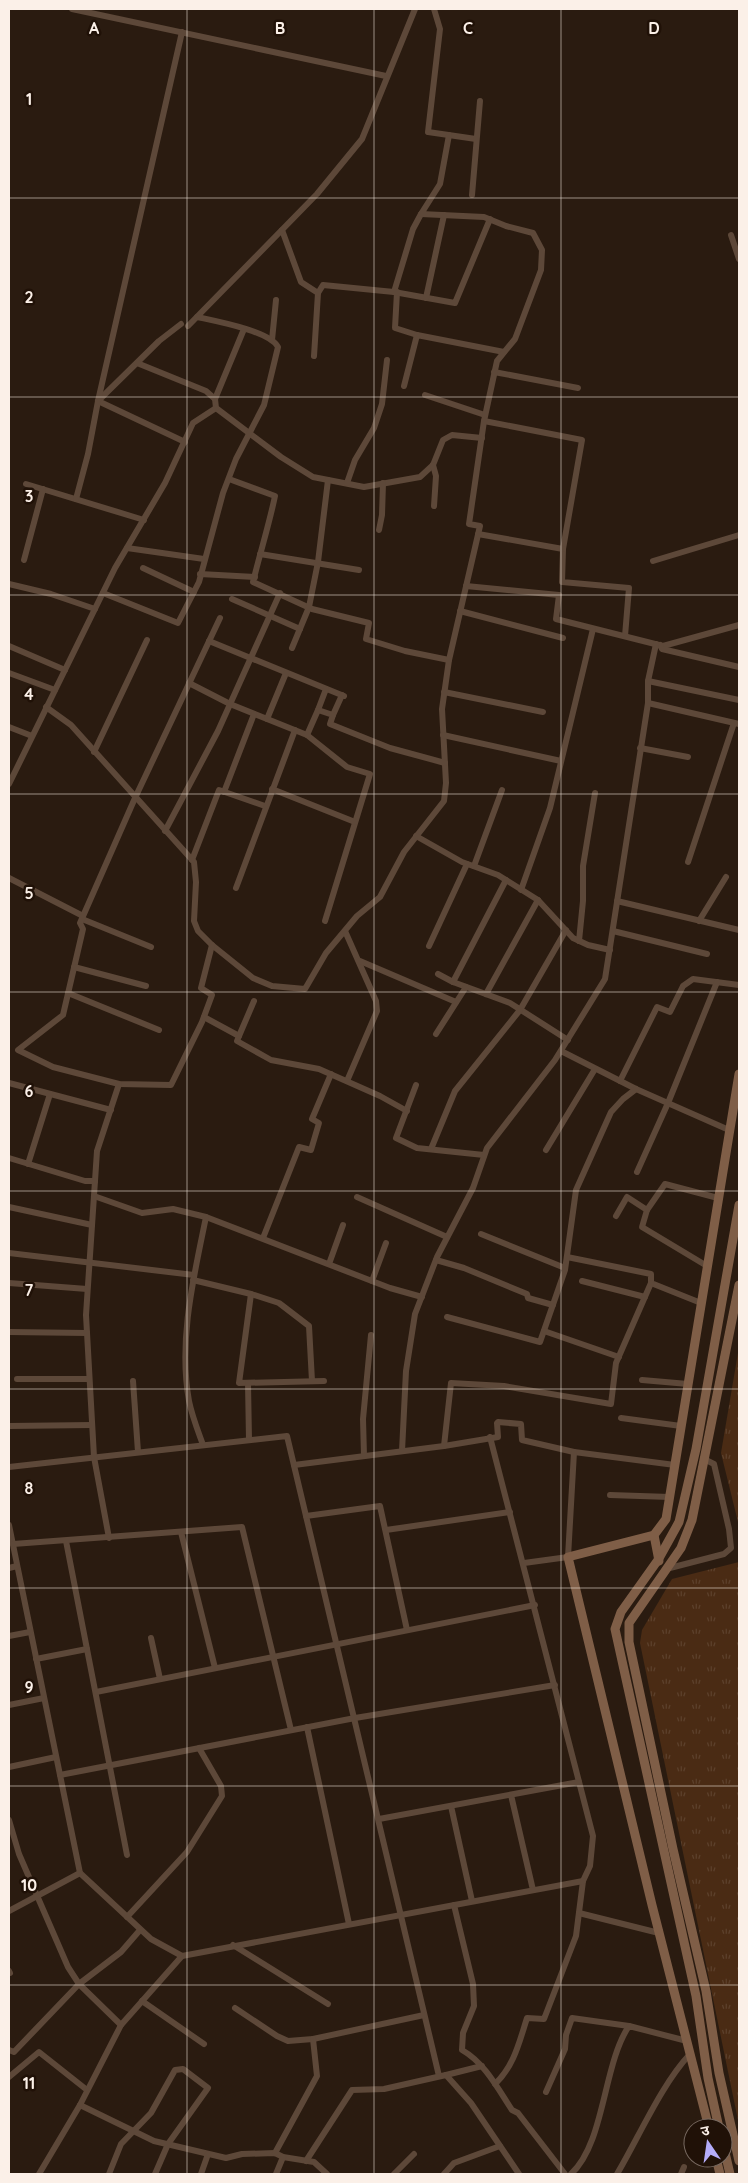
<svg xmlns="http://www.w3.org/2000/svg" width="748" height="2183" viewBox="0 0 748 2183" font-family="Quicksand,'Noto Sans Devanagari',sans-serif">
  <defs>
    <pattern id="grass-tufts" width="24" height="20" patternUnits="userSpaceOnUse" patternTransform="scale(1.25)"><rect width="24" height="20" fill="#4a2b14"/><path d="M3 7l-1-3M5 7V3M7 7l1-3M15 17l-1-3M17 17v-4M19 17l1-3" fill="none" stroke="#5c402b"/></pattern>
  </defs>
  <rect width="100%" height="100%" fill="#2a1b10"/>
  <g fill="url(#grass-tufts)">
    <polygon points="739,1347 739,1526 721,1453"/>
    <polygon points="739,1562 739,2125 640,1643 642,1630 672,1579"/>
  </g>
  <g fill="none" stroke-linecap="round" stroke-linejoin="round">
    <g stroke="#5d4839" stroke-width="6">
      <polyline points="72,9 386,76"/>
      <polyline points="434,9 440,29 428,132 476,139"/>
      <polyline points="472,195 480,101"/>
      <polyline points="282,230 301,282 318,293 314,356"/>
      <polyline points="731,235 739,259"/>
      <polyline points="394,292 413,229 421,214"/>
      <polyline points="397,292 395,328 417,335"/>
      <polyline points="318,293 323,285 394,292 455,303 490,219"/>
      <polyline points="426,298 444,215"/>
      <polyline points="181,324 159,341 98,401 185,442"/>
      <polyline points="188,326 317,194 362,139 415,9"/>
      <polyline points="272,340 276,300"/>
      <polyline points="137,363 206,391 215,399 216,408 281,457 313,477 364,487 420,477 433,465 443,440 452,435 482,438"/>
      <polyline points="494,372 578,388"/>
      <polyline points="404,386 417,335 504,352"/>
      <polyline points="425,395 485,415"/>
      <polyline points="215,399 244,329"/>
      <polyline points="484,421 582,440 563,549 562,582 629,588 625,636"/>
      <polyline points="433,465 436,476 434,506"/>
      <path d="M229,479L275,496C269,525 260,553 253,582L312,609L369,623L366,639L405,651L449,660"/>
      <polyline points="347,483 355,460 374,428 382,404 387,360"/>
      <polyline points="26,484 144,520"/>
      <polyline points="76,499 88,454 98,401 182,32"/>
      <polyline points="379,530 382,515 383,483"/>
      <polyline points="478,534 563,549"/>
      <polyline points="127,548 204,559"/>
      <polyline points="260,554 359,570"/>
      <polyline points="24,560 43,489"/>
      <polyline points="653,561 739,535"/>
      <polyline points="143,568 194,592"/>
      <polyline points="200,574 255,577"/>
      <polyline points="9,584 51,594 95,609"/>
      <polyline points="466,586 559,595 556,619 663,646 739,625"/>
      <path d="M103,593L178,623L199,582L223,493L236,459L264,405L278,347C270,331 215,321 197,317"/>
      <polyline points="232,599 300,629"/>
      <polyline points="460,611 563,638"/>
      <polyline points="209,641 344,696"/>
      <polyline points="660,645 662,649 739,667"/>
      <polyline points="9,646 65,670"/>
      <polyline points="292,648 309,607 318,562 328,480"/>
      <polyline points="9,673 55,690"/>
      <polyline points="648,681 739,700"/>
      <polyline points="189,683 230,704 307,735 347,767 370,774 325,921"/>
      <polyline points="444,692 543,712"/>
      <polyline points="648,703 739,724"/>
      <polyline points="46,707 71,725 194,862 196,882 194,921 198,931 212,945 253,978 272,986 305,989 326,953 357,916 380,897 404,852 444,801 446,783 442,709 449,660 480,526 469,524 484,421 497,361 515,339 541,270 542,250 533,233 506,226 484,217 421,214 440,184 449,135"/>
      <polyline points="318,710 326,689"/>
      <polyline points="333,715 342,695"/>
      <polyline points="267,719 286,673"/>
      <polyline points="9,727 32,736"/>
      <polyline points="307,735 318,710 333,715 330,724 390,748 445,763"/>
      <polyline points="443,735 561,761"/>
      <polyline points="640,748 688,757"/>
      <polyline points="94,752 147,640"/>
      <polyline points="9,784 115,568 165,483 193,423 216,408"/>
      <polyline points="272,789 355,822"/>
      <polyline points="224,792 254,714"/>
      <polyline points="165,831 218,731 280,593"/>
      <polyline points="416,836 462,862 498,875 538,900 573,938 588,945 610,950"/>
      <polyline points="192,860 219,790 265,806"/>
      <polyline points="688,862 734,723"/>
      <polyline points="474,866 502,790"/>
      <polyline points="9,878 83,916"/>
      <polyline points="236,888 295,730"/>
      <polyline points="521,890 550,808 593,629"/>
      <polyline points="617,901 739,930"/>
      <polyline points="82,919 151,947"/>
      <polyline points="699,921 726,877"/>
      <polyline points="345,931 376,1001 377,1011 347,1081"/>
      <polyline points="613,931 707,954"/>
      <polyline points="579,941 583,901 583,866 595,793"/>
      <polyline points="212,945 201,988 212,995 202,1022 171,1085 119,1084 53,1067 18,1050 63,1015 83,929 80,923 135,798 220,618"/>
      <polyline points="429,946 467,864"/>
      <polyline points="360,961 456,1002"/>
      <polyline points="74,967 146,986"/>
      <polyline points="438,974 453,982 510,1003 568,1040"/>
      <polyline points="453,982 506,880"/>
      <polyline points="68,993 159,1030"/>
      <polyline points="486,994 538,900"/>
      <polyline points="204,1017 239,1036 237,1041 271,1060 319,1069 380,1096 407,1111"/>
      <polyline points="436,1034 466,987"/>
      <polyline points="239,1036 254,1001"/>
      <polyline points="561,1051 636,1089 729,1130"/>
      <polyline points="620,1081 657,1007 670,1012 683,986 693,979 739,985"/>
      <polyline points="9,1083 111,1110"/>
      <polyline points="416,1085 396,1138 417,1148 484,1155"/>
      <polyline points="431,1149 455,1091 520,1010 566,930"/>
      <polyline points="546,1150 595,1069"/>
      <polyline points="9,1158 85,1181 95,1181"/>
      <polyline points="28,1164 50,1094"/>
      <polyline points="637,1172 668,1103 717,982"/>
      <polyline points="94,1196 142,1213 173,1209 206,1217 390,1288 422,1297"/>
      <polyline points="357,1197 447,1237"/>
      <polyline points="9,1207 92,1225"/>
      <polyline points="647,1210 642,1227 707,1266"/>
      <polyline points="616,1216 627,1197 647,1210 665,1184 718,1198"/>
      <polyline points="481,1234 565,1268"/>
      <polyline points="263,1238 299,1147 311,1150 319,1123 312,1119 331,1074"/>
      <polyline points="9,1253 194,1275"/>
      <polyline points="567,1257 651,1274 651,1283 701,1303"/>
      <polyline points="436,1260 464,1268 527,1294 528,1298 553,1305"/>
      <polyline points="329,1264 343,1225"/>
      <polyline points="193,1280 251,1294 279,1303 309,1326 312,1381"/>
      <polyline points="372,1281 386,1243"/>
      <polyline points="582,1281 645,1297"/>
      <polyline points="9,1283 87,1289"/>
      <polyline points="251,1294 239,1383 324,1381"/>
      <polyline points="447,1317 540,1342 565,1270 576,1190 611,1112 623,1099 636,1089"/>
      <polyline points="544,1331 619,1357"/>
      <polyline points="9,1332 87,1333"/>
      <polyline points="17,1379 89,1379"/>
      <polyline points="642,1380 688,1384"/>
      <polyline points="133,1381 138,1452"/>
      <polyline points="248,1383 249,1440"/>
      <polyline points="621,1418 681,1426"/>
      <polyline points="9,1426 92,1425"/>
      <path d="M490,1437L593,1836L590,1866L583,1881L576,1936L544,2019L527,2018C519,2043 514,2066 495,2084"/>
      <path d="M203,1445C198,1431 192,1416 189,1401C178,1340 194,1276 206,1217"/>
      <polyline points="444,1446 451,1383 504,1386 611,1404 616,1363 651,1283"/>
      <polyline points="402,1451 406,1371 415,1314 437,1257 473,1188 487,1148 555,1060 605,979 648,703 648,681 656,644"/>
      <polyline points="364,1456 363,1419 371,1335"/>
      <polyline points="294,1465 444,1446 498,1437 497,1423 498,1422 521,1424 522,1440 574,1452 675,1465"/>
      <polyline points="9,1467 287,1436 439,2076"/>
      <polyline points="610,1495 670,1497"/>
      <polyline points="306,1516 380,1506 407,1630"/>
      <polyline points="9,1525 80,1873 151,1939 182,1956"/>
      <polyline points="386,1530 510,1512"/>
      <polyline points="181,1532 215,1668"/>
      <polyline points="109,1538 94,1457 86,1315 97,1151 119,1084"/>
      <polyline points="66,1541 127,1855"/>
      <polyline points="13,1544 242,1527 291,1730"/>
      <polyline points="524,1563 568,1557 574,1452"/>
      <polyline points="9,1568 17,1566"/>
      <polyline points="666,1569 724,1554 731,1548 729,1529 714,1464 704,1459"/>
      <polyline points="9,1636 30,1632"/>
      <polyline points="151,1638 160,1679"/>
      <polyline points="36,1659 87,1649"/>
      <polyline points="96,1692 535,1605"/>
      <polyline points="9,1705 44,1698"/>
      <polyline points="307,1727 349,1924"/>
      <polyline points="9,1767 56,1757"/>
      <polyline points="60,1775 355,1718 555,1685"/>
      <polyline points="511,1795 533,1890"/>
      <polyline points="451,1806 472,1901"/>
      <polyline points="379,1819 579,1782"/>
      <polyline points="9,1820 19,1854 68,1967 79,1984 121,2025"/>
      <path d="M454,1905L473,1984L474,2006L463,2033L462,2050C485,2063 498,2089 512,2110L518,2113L565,2174"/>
      <polyline points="9,1911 80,1873"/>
      <polyline points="579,1913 659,1933"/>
      <polyline points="127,1917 187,1852 222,1796 221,1786 199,1748"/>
      <polyline points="233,1945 328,2004"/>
      <polyline points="9,1971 10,1973"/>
      <polyline points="142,2001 204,2044"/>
      <polyline points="235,2008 277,2036 288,2041 313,2039 424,2015"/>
      <polyline points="9,2050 14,2052 79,1984 121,1952 140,1930"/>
      <polyline points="446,2075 482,2066"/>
      <polyline points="9,2077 39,2052 87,2090"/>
      <polyline points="546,2092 565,2049 566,2035 572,2018 629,2026"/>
      <polyline points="80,2105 154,2141 226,2158 242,2154 275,2153 283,2157 314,2162 327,2174"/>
      <polyline points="275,2153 317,2076 313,2039"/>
      <polyline points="306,2161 352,2090 384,2089 446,2075 471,2103 519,2174"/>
      <polyline points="39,2174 80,2105 121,2025 182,1956 583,1881"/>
      <polyline points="109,2174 121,2144 151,2113 175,2070 183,2069 208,2088 168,2144 155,2174"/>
      <polyline points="201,2174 208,2154"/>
      <polyline points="276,2174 283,2157"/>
      <polyline points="394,2174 414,2154"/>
      <polyline points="444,2174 454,2163 500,2146"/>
      <path d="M571,2174C605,2143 603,2064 629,2026L687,2041"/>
      <path d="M617,2174C639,2137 661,2085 690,2054"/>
      <polyline points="681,2174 684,2167"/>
    </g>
    <g stroke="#7f5e47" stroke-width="9">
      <polyline points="739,1285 692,1520 681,1548 629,1623 629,1642 673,1849 706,1991 719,2073 739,2161"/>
      <polyline points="654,1535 659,1561"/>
      <polyline points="709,2128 652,1905 568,1557 654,1535 666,1519 739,1074"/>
      <polyline points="719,2128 708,2078 696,1996 615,1629 621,1612 658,1560 679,1522 696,1449 739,1205"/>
      <polyline points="723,2144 730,2174"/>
      <polyline points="716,2158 720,2174"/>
    </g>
  </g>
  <path fill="none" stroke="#fbf0e8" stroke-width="1" stroke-opacity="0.55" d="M187,9V2174M374,9V2174M561,9V2174M9,198H739M9,397H739M9,595H739M9,794H739M9,992H739M9,1191H739M9,1389H739M9,1588H739M9,1786H739M9,1985H739"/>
  <g font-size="16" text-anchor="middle" font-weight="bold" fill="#fbf0e8" stroke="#201107" stroke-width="5" stroke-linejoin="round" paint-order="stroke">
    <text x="94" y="34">A</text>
    <text x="280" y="34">B</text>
    <text x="468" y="34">C</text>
    <text x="654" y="34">D</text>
    <text x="29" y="105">1</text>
    <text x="29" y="303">2</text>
    <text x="29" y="502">3</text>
    <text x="29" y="700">4</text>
    <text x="29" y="899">5</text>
    <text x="29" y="1097">6</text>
    <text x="29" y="1296">7</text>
    <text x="29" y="1494">8</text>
    <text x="29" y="1693">9</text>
    <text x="29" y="1891">10</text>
    <text x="29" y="2089">11</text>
  </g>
  <rect width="748" height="2183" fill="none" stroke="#fbf0e8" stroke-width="20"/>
  <g transform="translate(708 2143) rotate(347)"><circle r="24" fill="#201107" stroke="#786a61"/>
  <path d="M0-4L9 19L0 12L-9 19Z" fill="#b4acf9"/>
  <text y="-8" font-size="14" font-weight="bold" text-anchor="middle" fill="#fbf0e8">उ</text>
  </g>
</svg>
